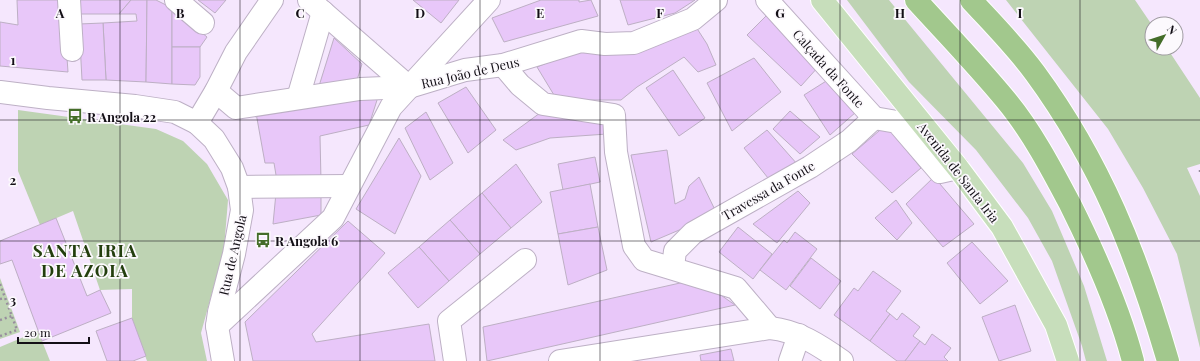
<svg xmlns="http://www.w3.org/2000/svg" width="1200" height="361" viewBox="0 0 1200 361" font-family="'Playfair Display',serif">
  <rect width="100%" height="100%" fill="#f5e7fd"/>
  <g fill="#bed3b3">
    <polygon points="847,0 889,0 1023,163 1052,211 1084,286 1107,361 1086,361 1082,346 1052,261 1028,218 976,150 909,82"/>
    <polygon points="1006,0 1135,0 1152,25 1152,48 1167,48 1200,98 1200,164 1187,168 1200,196 1200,348 1177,254 1143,188 1108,129"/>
    <polygon points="18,110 156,129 183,141 207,164 228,200 224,249 201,333 207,361 147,361 132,318 132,289 100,290 73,211 40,225 18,171"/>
    <polygon points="0,278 20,332 0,339"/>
    <polygon points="38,331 50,361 0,361 0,347"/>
  </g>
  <g fill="#e8c7f9" stroke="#bdafc4">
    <polygon points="17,0 63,0 68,72 0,66 0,22 18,25"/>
    <polygon points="79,0 131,0 119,14 78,14"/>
    <polygon points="131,0 147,0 146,82 106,80 103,23 137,21 136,14 119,14"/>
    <polygon points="147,0 156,0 172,8 172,84 146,82"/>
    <polygon points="198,0 226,0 215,13"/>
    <polygon points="413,0 459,0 441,23"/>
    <polygon points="541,0 579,0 579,2 591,0 598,16 504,42 492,18"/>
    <polygon points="620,0 695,0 675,13 628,25"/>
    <polygon points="172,8 207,37 200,47 172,47"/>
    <polygon points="768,14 819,66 801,86 747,35"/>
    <polygon points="103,23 106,80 82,80 79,24"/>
    <polygon points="696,27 707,44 716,65 698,72 684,57 637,87 621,100 557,100 537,67 583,48"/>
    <polygon points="334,38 362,64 357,80 319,86"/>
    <polygon points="172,47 200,47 200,77 195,85 172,84"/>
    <polygon points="754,58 781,92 732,131 707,83"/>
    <polygon points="673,70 705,118 679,136 646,88"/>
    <polygon points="831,78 856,112 830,135 804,95"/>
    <polygon points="466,87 496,130 468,153 438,103"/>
    <polygon points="378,97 369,125 320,136 321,181 277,181 274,163 265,163 256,113"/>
    <polygon points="790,111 820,137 800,154 773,129"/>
    <polygon points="426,112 453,163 430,180 405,128"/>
    <polygon points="540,113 607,120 607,134 550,138 516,150 503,140"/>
    <polygon points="886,125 921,168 892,193 852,154"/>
    <polygon points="767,130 798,165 772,183 744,148"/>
    <polygon points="399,138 421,176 395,234 356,209"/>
    <polygon points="667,150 675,204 685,199 689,186 699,177 717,214 651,242 631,155"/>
    <polygon points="595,157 600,182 563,190 558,164"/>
    <polygon points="516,164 542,202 511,228 482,193"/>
    <polygon points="934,177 974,224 943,247 906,204"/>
    <polygon points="590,184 598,227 558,234 550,192"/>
    <polygon points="798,191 810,203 777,243 753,224"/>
    <polygon points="276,193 321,193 321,215 273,224"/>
    <polygon points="482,193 511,228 480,254 450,220"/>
    <polygon points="896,200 912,223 897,240 875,218"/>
    <polygon points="56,218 87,296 100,290 111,313 42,341 12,260 0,264 0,241"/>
    <polygon points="450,220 480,254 449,281 419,247"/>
    <polygon points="348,221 385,253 312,334 316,342 429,324 435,361 253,361 245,322"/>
    <polygon points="598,227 607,270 568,285 558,234"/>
    <polygon points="738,227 772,254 753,279 719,252"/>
    <polygon points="795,232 817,249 786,290 760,270 784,240 787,243"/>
    <polygon points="972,242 1008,281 980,304 947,263"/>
    <polygon points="419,247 449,281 418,308 388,273"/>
    <polygon points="811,258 841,281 820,309 790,286"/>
    <polygon points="873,271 901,291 886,311 890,314 870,341 834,315 854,288 858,291"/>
    <polygon points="698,279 735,305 487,361 483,327"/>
    <polygon points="1015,305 1031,351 999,361 982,317"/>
    <polygon points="902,313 920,327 913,336 920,341 905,361 897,361 870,341 890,314 897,320"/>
    <polygon points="132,318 146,356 133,361 107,361 96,331"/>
    <polygon points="932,334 951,348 944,357 948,361 905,361 920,341 925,345"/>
    <polygon points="731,349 734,361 701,361 700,355"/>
  </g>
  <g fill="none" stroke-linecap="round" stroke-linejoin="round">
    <defs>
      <g id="minor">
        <polyline points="69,0 72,50"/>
        <polyline points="176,0 203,23"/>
        <polyline points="309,0 409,87"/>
        <polyline points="767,0 874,118"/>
        <polyline points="503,65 520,85 543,104 614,115 616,152 634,246 644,260 736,288 770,328"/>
        <polyline points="216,91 236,108 360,89 409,87 465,70 503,65 581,41 605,44 634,43 693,19 716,0"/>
        <polyline points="0,92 48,98 135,106 175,112 197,123 214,139 232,168 239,187 242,210 234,254 219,312 217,326 223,361"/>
        <polyline points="298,98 323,12"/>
        <polyline points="874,118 897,122 940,172 958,168"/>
        <polyline points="197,123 216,91 236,52 272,0"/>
        <polyline points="239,187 349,186"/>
        <polyline points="673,267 675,251 693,233 810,167 849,141 874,118"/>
        <polyline points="217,326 333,218 391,107 489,0"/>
        <polyline points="455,361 449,321 525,260"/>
        <path d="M560,361L770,328C798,331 819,345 842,361"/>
        <polyline points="790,361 799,335"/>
      </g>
      <polyline id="major" points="822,0 958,168 1002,227 1056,325 1068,361"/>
      <g id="highway">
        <path d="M916,0C946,33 977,65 1005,99C1031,130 1051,168 1070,204C1095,254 1119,307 1133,361"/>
        <path d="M971,0C993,24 1016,47 1035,73C1101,163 1137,255 1168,361"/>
      </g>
    </defs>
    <use href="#minor" stroke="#bdb0c5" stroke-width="24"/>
    <use href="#major" stroke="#fff" stroke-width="24"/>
    <use href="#highway" stroke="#fff" stroke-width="24"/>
    <g stroke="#978d9d" stroke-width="2.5" stroke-dasharray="2 3" stroke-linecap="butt">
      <polyline points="1200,170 1200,172"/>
      <polyline points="0,284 17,330 0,336"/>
      <polyline points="0,299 5,298"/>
      <polyline points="0,320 12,316"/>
    </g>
    <use href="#minor" stroke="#fff" stroke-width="22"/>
    <use href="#major" stroke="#c7debb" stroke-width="22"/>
    <use href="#highway" stroke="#a2c88d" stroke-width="22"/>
  </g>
  <path fill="none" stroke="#130f16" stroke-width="1" stroke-opacity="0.55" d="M120,0V361M240,0V361M360,0V361M480,0V361M600,0V361M720,0V361M840,0V361M960,0V361M1080,0V361M0,120H1200M0,241H1200"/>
  <defs>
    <symbol id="bus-bare" viewBox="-9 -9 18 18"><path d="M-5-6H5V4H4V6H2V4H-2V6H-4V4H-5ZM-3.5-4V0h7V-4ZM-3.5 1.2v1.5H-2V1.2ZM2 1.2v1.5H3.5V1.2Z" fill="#446d29" stroke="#fcf9fd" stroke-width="2.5" paint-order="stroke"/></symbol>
  </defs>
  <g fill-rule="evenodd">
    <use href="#bus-bare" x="64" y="105" width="22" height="22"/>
    <use href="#bus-bare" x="252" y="229" width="22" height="22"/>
  </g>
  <g text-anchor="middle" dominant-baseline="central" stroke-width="3.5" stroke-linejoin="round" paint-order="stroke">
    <g font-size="13" fill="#130f16" stroke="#fcf9fd">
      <text transform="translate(829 68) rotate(48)">Calçada da Fonte</text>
      <text transform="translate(470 72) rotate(-13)">Rua João de Deus</text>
      <text transform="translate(959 172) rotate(52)">Avenida de Santa Iria</text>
      <text transform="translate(768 190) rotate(-30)">Travessa da Fonte</text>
      <text transform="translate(232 255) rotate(-77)">Rua de Angola</text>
    </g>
    <g font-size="13" font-weight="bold" fill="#130f16" stroke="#fcf9fd" text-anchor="start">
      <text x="87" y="116">R Angola 22</text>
      <text x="275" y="240">R Angola 6</text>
    </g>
    <g font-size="17" font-weight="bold" letter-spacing="1" fill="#233e0e" stroke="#fcf9fd">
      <text x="85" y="250">SANTA IRIA<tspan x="85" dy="20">DE AZOIA</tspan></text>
    </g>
  </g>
  <g font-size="13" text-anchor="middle" font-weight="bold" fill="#130f16" stroke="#fcf9fd" stroke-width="3.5" stroke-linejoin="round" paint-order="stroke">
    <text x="60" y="18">A</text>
    <text x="180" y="18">B</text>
    <text x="300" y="18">C</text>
    <text x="420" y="18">D</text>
    <text x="540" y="18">E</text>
    <text x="660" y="18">F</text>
    <text x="780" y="18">G</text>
    <text x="900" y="18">H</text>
    <text x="1020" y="18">I</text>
    <text x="13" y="65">1</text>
    <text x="13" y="185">2</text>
    <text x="13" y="305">3</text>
  </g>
  <g transform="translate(1164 36) rotate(51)"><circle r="19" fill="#fcf9fd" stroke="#9f9ba1"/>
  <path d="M0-3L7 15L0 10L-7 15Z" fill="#446d29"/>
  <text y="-6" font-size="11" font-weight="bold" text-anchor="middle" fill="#130f16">N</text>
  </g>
  <path d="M18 337v6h71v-6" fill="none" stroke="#130f16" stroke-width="2"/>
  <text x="24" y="337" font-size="12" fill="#130f16" stroke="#fcf9fd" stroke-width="3" paint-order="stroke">20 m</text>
</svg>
